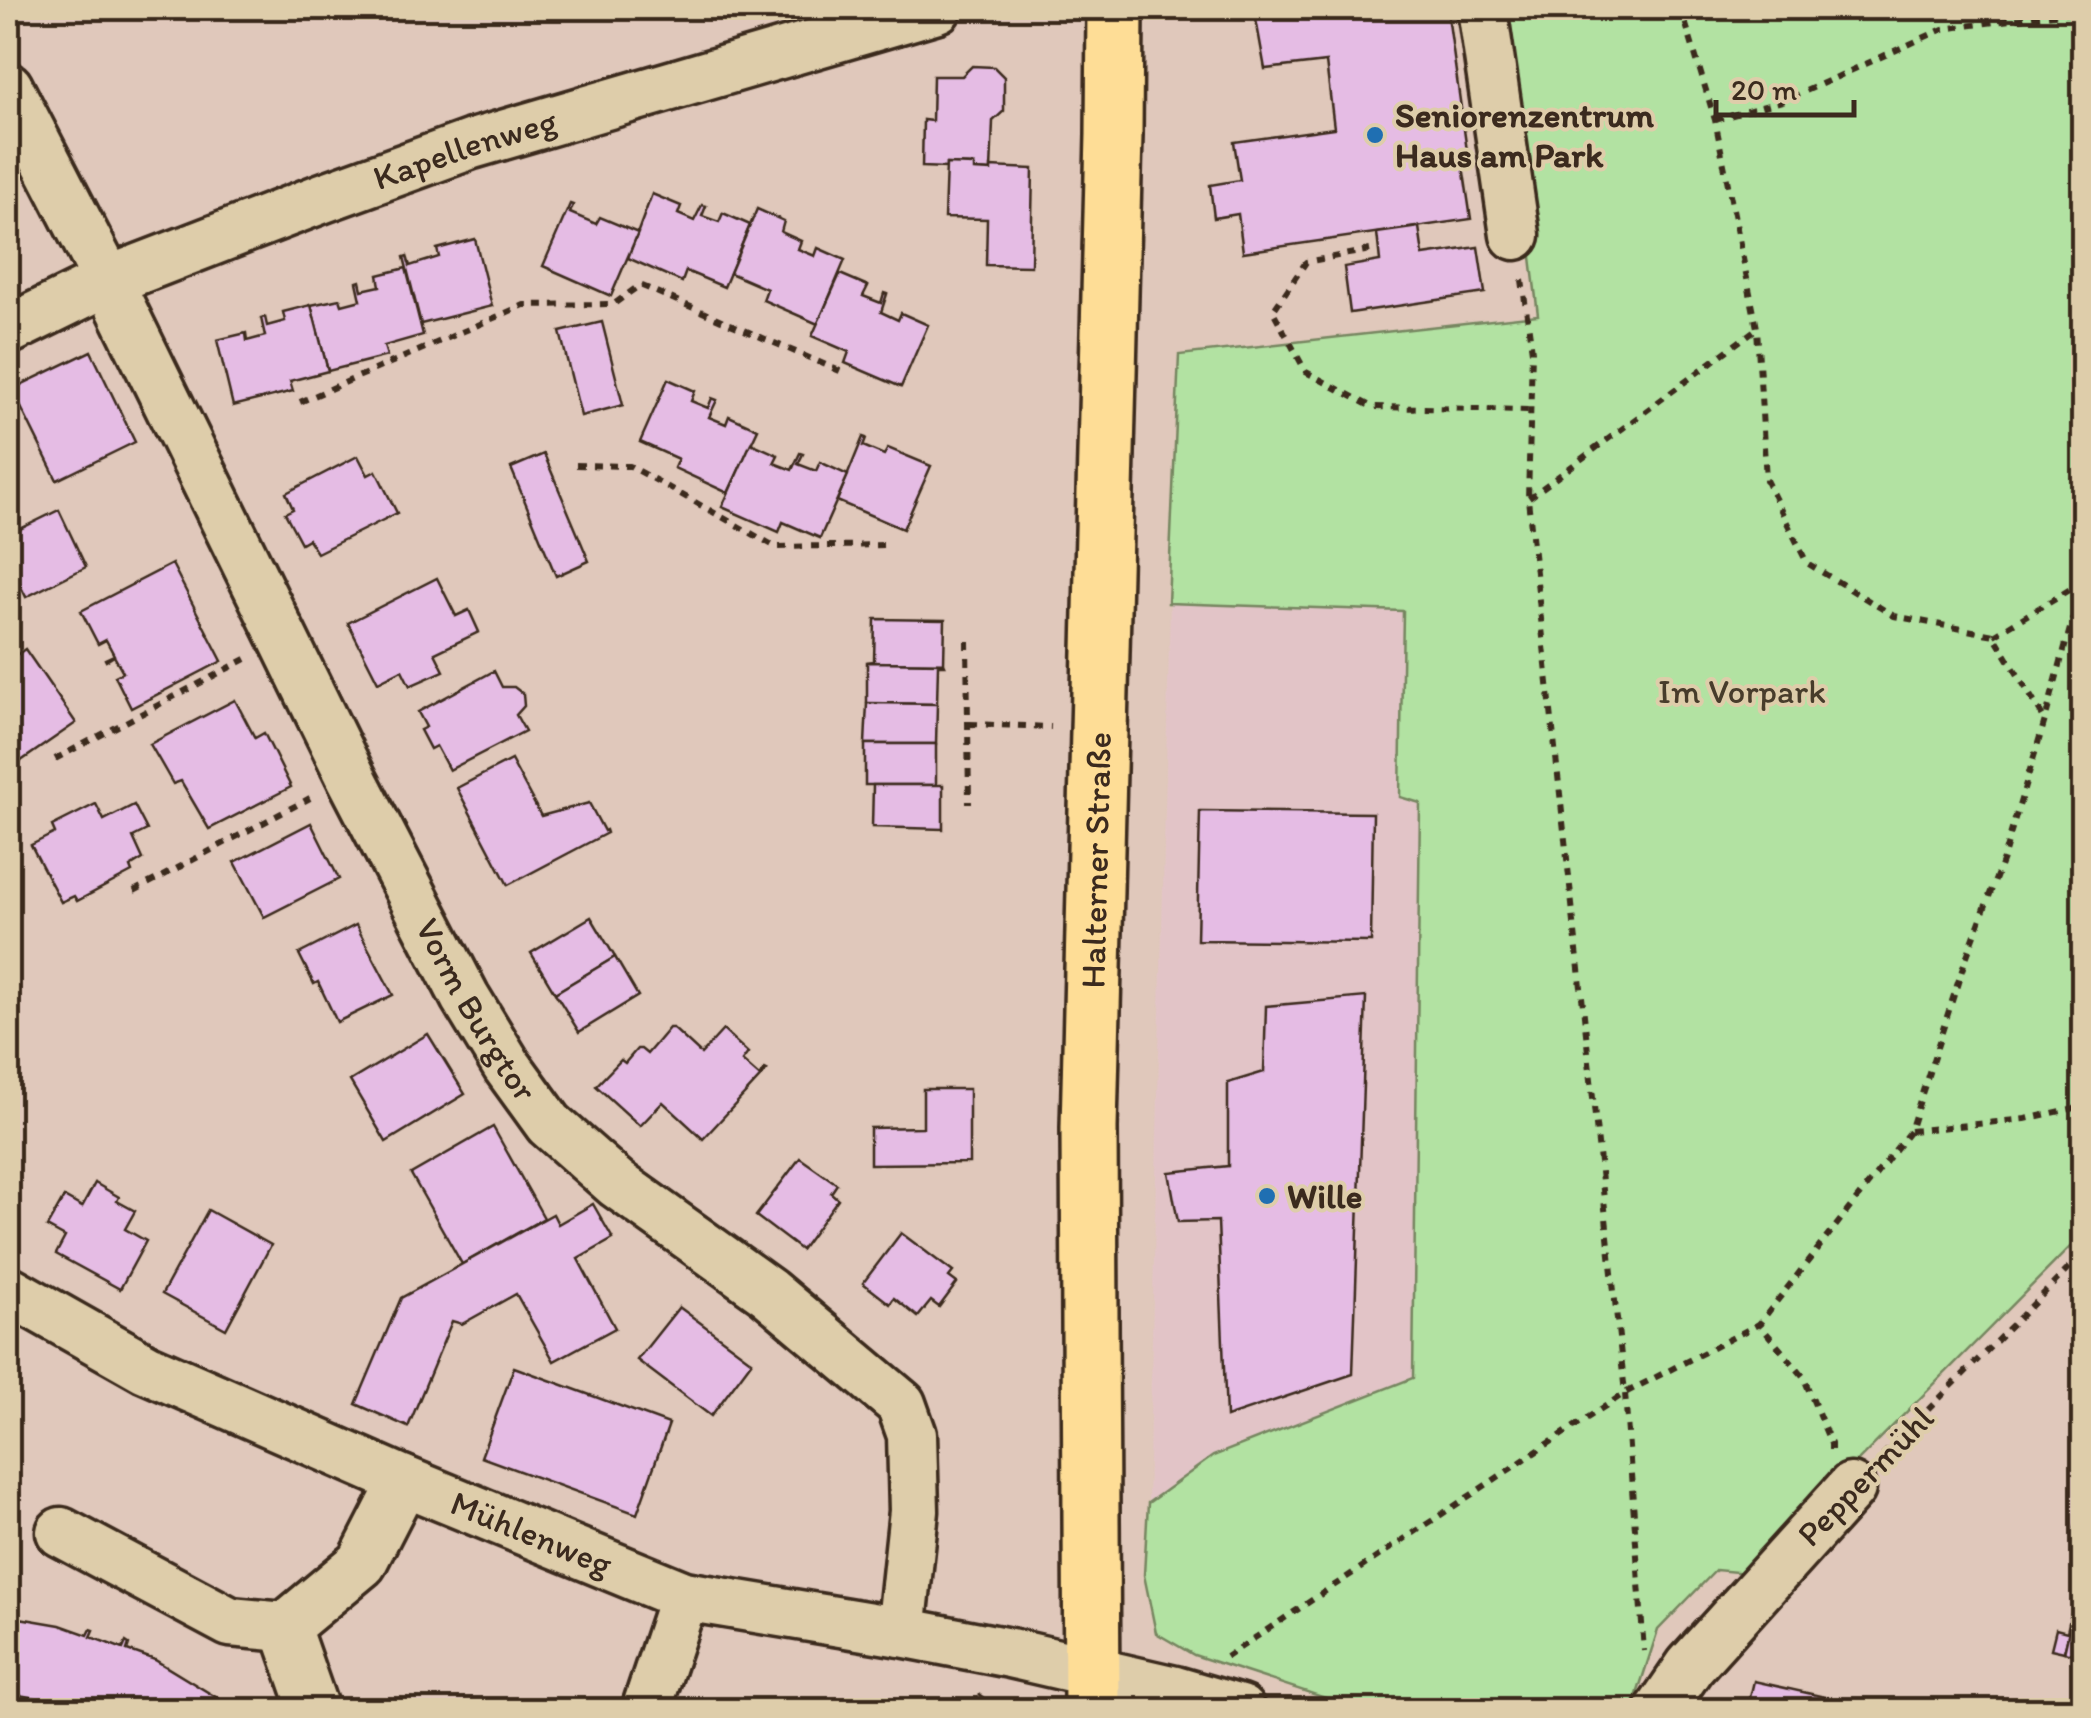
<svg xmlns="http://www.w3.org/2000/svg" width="2091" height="1718" viewBox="0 0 2091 1718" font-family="Itim,sans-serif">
  <rect width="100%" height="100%" fill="#e0c8bb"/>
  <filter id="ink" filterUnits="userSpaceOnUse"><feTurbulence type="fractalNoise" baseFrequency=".01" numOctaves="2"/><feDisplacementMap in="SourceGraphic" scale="20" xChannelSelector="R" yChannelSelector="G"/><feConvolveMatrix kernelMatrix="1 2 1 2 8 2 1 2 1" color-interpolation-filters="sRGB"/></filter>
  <g filter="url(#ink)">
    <polygon fill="#e2c4c7" points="1170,603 1403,610 1400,796 1420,802 1413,1378 1213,1456 1148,1503"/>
    <polygon fill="#b2e2a2" stroke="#768660" stroke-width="2.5" points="1501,8 2083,8 2083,1234 1747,1573 1716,1570 1658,1630 1632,1710 1362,1710 1194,1655 1156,1633 1144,1575 1148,1503 1213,1456 1413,1378 1420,803 1400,797 1403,611 1168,603 1179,355 1538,315"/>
    <g fill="#e5bce4" stroke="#3b2a1e" stroke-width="2.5">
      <polygon points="1254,8 1447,8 1468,158 1462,159 1471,219 1243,252 1238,214 1214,218 1210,185 1240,180 1234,142 1334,128 1326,62 1265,69"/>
      <polygon points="972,66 994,67 1004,77 1004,111 993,121 991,171 974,170 974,165 946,164 946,168 922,167 923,120 932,121 933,76 962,76"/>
      <polygon points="946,164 974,165 974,170 991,171 991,167 1033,169 1031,266 986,265 987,219 944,218"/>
      <polygon points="652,194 681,206 678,214 694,221 702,205 706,206 702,216 719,222 723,213 750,225 724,287 686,271 682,282 628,258"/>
      <polygon points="570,204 573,205 570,213 596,224 600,217 638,233 611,296 543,266"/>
      <polygon points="757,209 784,221 781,232 801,241 798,249 815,256 818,248 845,260 818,324 763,300 767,289 730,273"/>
      <polygon points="1419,227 1423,255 1478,247 1485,293 1350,313 1344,267 1380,261 1377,233"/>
      <polygon points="475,239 492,306 421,324 404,257 407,256 410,266 439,257 437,249"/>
      <polygon points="406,268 423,335 384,346 387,356 328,371 311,305 340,299 342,305 361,300 357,282 360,281 362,290 380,286 378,275"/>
      <polygon points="840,274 868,286 863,296 881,303 884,293 887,294 881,312 898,320 901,313 928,325 901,387 845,363 849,352 812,336"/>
      <polygon points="311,305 328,371 290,381 293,391 233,406 217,340 246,333 247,341 265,336 261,318 265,317 267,326 285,321 283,312"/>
      <polygon points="602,322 623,405 581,416 560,332"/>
      <polygon points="91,351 135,442 57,480 12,389"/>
      <polygon points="668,379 695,391 691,401 708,408 712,398 717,400 709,417 726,424 729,416 758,429 728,493 674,468 678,459 640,442"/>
      <polygon points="863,437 866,438 863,446 884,455 888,448 931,466 903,529 837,501"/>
      <polygon points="751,443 778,455 774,463 792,470 800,453 803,454 798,464 816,471 820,462 848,475 820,538 783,522 779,532 722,507"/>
      <polygon points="544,454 589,561 556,576 511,468"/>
      <polygon points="358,456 368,475 376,471 397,513 317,553 308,539 301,543 285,513 293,509 286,493"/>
      <polygon points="59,510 86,567 26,597 8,560 8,535"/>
      <polygon points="172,564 222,661 131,708 115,676 123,672 114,656 106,661 105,659 114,655 106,640 98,644 81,611"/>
      <polygon points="437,578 456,616 469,610 479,632 435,653 444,671 410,686 402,670 378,682 348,623"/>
      <polygon points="875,619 945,620 944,663 867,662 874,661"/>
      <polygon points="25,649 76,723 8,770 8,661"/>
      <polygon points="867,662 944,663 945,665 938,665 937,704 867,703"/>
      <polygon points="494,671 502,687 514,687 523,694 524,706 516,715 525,731 449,770 436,746 430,749 420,730 426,727 418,712"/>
      <polygon points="235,700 255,738 264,733 291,787 209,829 181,781 173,784 150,744"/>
      <polygon points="867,703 937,704 936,744 865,744"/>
      <rect x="865" y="744" width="71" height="41"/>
      <polygon points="511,760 541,816 589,803 604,831 606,830 607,833 508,885 457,788"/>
      <polygon points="873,785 943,785 943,829 872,827"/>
      <polygon points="96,804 104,820 134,805 147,830 133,837 143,859 130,867 132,872 77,901 74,896 61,902 31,845 55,833 52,826"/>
      <polygon points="1200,811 1373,813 1371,942 1197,940"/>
      <polygon points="311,823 339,879 264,917 235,862"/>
      <polygon points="591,917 615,957 555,993 531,953"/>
      <polygon points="356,925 393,995 337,1022 318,982 314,984 299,954"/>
      <polygon points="615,957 638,996 579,1032 555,993"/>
      <polygon points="1366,997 1353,1374 1226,1417 1218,1221 1178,1222 1169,1172 1228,1166 1228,1083 1264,1072 1266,1006"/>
      <polygon points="669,1028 673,1028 701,1054 723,1030 748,1053 742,1061 759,1076 765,1069 767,1070 703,1139 663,1102 640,1126 596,1086 621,1060 625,1063 637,1049 641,1049 647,1054"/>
      <polygon points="428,1034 465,1094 386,1142 350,1081"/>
      <polygon points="923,1089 969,1089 969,1163 870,1164 870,1128 923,1127"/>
      <polygon points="493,1127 544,1218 462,1264 411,1174"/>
      <polygon points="800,1158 837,1184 831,1193 838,1199 801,1250 756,1216"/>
      <polygon points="95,1183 119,1197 117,1201 135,1211 125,1229 146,1241 120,1289 56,1254 65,1237 47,1227 64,1197 82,1207"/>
      <polygon points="593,1204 613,1239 578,1259 615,1328 554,1361 516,1294 462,1324 452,1321 408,1427 356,1404 401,1298 553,1214 558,1224"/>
      <polygon points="208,1210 271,1245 226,1329 162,1294"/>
      <polygon points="901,1233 953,1272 949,1277 957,1283 939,1307 931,1301 918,1317 894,1298 890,1304 863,1283"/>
      <polygon points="679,1307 752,1361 711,1416 637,1360"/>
      <polygon points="514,1367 669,1424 637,1514 481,1457"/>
      <polygon points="2081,1507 2084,1508 2084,1531 2075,1529"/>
      <polygon points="2081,1574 2084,1575 2084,1621 2070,1618"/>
      <polygon points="8,1616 60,1625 88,1635 91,1629 94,1630 91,1637 123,1649 126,1642 129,1644 127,1650 155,1660 237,1710 72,1710 41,1699 8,1693"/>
      <polygon points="2070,1618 2072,1618 2064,1652 2051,1649 2056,1629 2067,1632"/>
      <polygon points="2072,1618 2084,1621 2084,1657 2064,1652"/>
      <polygon points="1754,1681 1883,1710 1747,1710"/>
    </g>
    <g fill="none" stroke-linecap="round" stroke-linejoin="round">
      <defs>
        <g id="minor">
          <polyline points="1482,8 1515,235"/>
          <path id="s1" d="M8,87L108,281L351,777L465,997L507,1066L549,1124L617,1184L768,1292L901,1404L912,1435L914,1511L901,1632"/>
          <path id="s2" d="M8,330L108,281L323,198L472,144L937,8"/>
          <path id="s3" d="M8,1290L146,1368L404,1481L684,1596L901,1632L1010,1653L1175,1691L1240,1710"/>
          <polyline points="61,1532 230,1622 285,1627 362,1563 404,1481"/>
          <polyline points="285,1627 314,1710"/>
          <polyline points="646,1710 684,1596"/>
          <polyline points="1660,1710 1690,1666 1851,1488"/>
        </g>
        <g id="major">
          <path id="s4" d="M1092,1710L1089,1128L1114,135L1115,8"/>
        </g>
      </defs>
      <use href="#minor" stroke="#3b2a1e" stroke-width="55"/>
      <use href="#major" stroke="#3b2a1e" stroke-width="62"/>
      <g stroke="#3b2a1e" stroke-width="6" stroke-dasharray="8 8" stroke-linecap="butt">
        <polyline points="1681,8 1715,120 1757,328 1766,480 1807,563 1894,616 1994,635 2045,720"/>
        <polyline points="1715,120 1786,100 1943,29 2084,10"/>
        <polyline points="1370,250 1306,262 1273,311 1306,372 1372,407 1531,410"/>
        <polyline points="1522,280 1532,351 1528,499 1625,1393 1644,1651"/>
        <polyline points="300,402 524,305 614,304 640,285 842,372"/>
        <polyline points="576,465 630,466 776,547 886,545"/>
        <polyline points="1529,498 1756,329"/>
        <polyline points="1994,635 2082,582"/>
        <polyline points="967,641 969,804"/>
        <polyline points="970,724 1051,727"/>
        <polyline points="55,759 246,659"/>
        <polyline points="134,891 310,798"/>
        <polyline points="1910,1131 2025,1119 2084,1106"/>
        <polyline points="1831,1450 1831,1444 1803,1376 1759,1324 1910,1131 1964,964 2003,859 2045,720 2084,577"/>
        <polyline points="1883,1455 2084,1253"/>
        <polyline points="1226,1657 1625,1393 1759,1324"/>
        <polyline points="971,1710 982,1695"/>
      </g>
      <use href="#minor" stroke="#decdaa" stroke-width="48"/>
      <use href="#major" stroke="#fedd96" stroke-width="55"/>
    </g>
  </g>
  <g fill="#1f6fb2" stroke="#decdaa" stroke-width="4">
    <circle cx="1375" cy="135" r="10"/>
    <circle cx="1267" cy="1196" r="10"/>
  </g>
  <g text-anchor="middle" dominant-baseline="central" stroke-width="8" stroke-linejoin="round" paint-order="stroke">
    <g font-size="35" font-weight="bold" fill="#3b2a1e" stroke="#decdaa" text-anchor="start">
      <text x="1395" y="115">Seniorenzentrum<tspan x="1395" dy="40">Haus am Park</tspan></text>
      <text x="1287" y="1196">Wille</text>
    </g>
    <g font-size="35" fill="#3b2a1e" stroke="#decdaa">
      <text stroke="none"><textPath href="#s2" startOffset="492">Kapellenweg</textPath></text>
      <text stroke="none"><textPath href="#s4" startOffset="850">Halterner Straße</textPath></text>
      <text stroke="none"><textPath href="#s1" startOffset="1035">Vorm Burgtor</textPath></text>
      <text transform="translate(1865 1476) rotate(-46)">Peppermühl</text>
      <text stroke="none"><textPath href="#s3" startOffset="578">Mühlenweg</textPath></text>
    </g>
    <g font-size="35" fill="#473c2b" stroke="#decdaa">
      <text x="1742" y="691">Im Vorpark</text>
    </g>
  </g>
  <rect width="2091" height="1718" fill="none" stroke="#decdaa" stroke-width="40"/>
  <rect x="20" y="20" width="2051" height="1678" fill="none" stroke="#3b2a1e" stroke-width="4" filter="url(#ink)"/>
  <path d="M1716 100v15h138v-15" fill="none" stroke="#3b2a1e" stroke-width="5"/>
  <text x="1731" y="100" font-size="30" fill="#3b2a1e" stroke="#decdaa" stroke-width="8" paint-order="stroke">20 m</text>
</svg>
